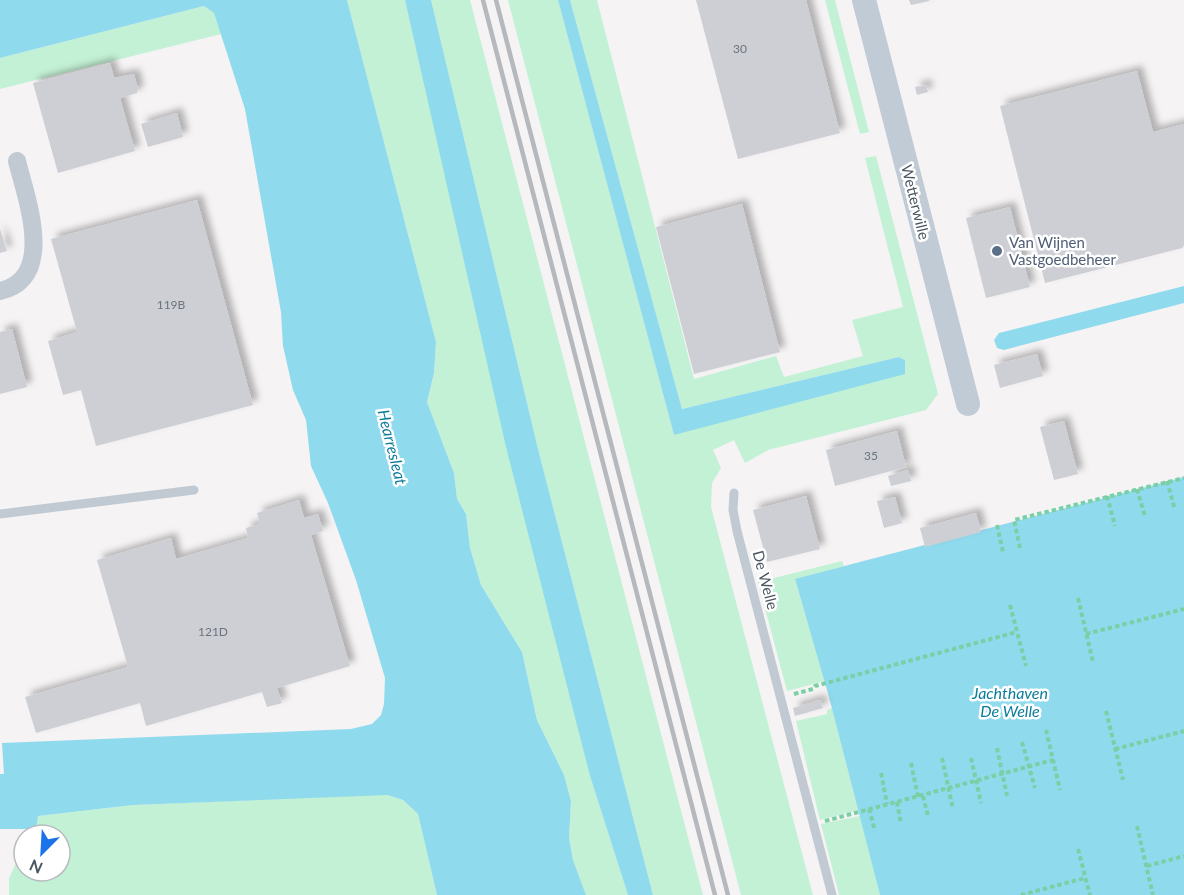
<svg xmlns="http://www.w3.org/2000/svg" width="1184" height="895" viewBox="0 0 1184 895" font-family="Lato,sans-serif">
  <defs>
    <filter id="shadow"><feDropShadow dx="5.5" dy="-5.5" stdDeviation="3" flood-color="#0004"/></filter>
  </defs>
  <rect width="100%" height="100%" fill="#f5f3f3"/>
  <g fill="#c3f1d5">
    <polygon points="347,0 405,0 590,776 628,895 586,895 573,860 569,838 571,801 564,775 537,720 522,652 481,585 470,548 466,514 457,499 454,473 427,402 434,373 436,342"/>
    <polygon points="431,0 470,0 703,895 653,895 538,449"/>
    <polygon points="508,0 558,0 674,435 905,360 899,357 682,409 570,0 597,0 694,379 776,356 784,377 863,356 852,320 903,307 865,158 876,156 938,394 926,410 768,450 745,463 734,440 713,450 721,468 712,483 711,507 813,895 741,895"/>
    <polygon points="825,0 835,0 869,132 860,134"/>
    <polygon points="204,6 214,13 221,34 0,89 0,58"/>
    <polygon points="842,561 844,566 795,580 825,681 787,691 758,582"/>
    <polygon points="832,708 858,810 820,820 796,721 827,714 827,710"/>
    <polygon points="367,795 387,795 403,800 418,814 437,895 9,895 9,878 24,846 24,871 60,871 60,835 35,835 38,816 133,805"/>
    <polygon points="860,816 880,895 839,895 821,824"/>
  </g>
  <g fill="#90daee">
    <polygon points="0,0 347,0 436,342 434,373 427,402 454,473 457,499 466,514 470,548 481,585 522,652 537,720 564,775 571,801 569,838 573,860 586,895 437,895 418,814 403,800 387,795 133,805 38,816 36,829 0,829 0,774 4,774 2,743 351,729 372,724 381,715 384,704 385,678 356,580 328,503 311,466 306,420 293,390 283,346 281,312 245,109 214,13 204,6 0,58"/>
    <polygon points="405,0 431,0 538,449 653,895 628,895 590,776 506,447"/>
    <polygon points="558,0 570,0 682,409 899,357 905,360 905,374 674,435"/>
    <polygon points="1184,286 1184,303 1004,350 997,348 994,340 999,333"/>
    <polygon points="1184,477 1184,895 880,895 829,697 795,579"/>
  </g>
  <g fill="#cdcfd5" filter="url(#shadow)">
    <polygon points="696,0 806,0 840,133 738,159"/>
    <polygon points="909,0 929,0 929,1 911,5"/>
    <polygon points="110,63 114,78 134,74 138,89 137,93 120,98 135,151 58,173 33,83"/>
    <polygon points="1137,71 1153,132 1184,124 1184,245 1182,248 1045,283 1000,106"/>
    <polygon points="926,85 928,92 917,95 915,87"/>
    <polygon points="177,113 183,137 148,147 141,124"/>
    <polygon points="197,200 253,405 96,446 81,390 63,395 48,341 77,332 51,239"/>
    <polygon points="742,204 780,352 694,374 656,227"/>
    <polygon points="1010,207 1030,287 986,298 966,218"/>
    <polygon points="0,229 7,251 0,253"/>
    <polygon points="12,329 27,387 0,394 0,332"/>
    <polygon points="1037,354 1043,376 1000,388 994,365"/>
    <polygon points="1064,421 1078,474 1054,480 1040,427"/>
    <polygon points="897,431 906,467 835,486 826,450"/>
    <polygon points="908,470 911,481 891,486 888,476"/>
    <polygon points="806,496 820,549 767,562 753,510"/>
    <polygon points="895,497 902,523 884,528 877,501"/>
    <polygon points="299,500 304,518 318,514 323,531 311,535 350,666 277,688 282,703 267,707 262,692 146,726 140,703 36,733 25,697 128,667 97,560 171,538 176,559 248,538 246,528 260,524 257,513"/>
    <polygon points="976,513 981,532 925,547 920,528"/>
    <polygon points="820,700 823,708 795,716 793,708"/>
  </g>
  <g fill="none" stroke-linecap="round" stroke-linejoin="round">
    <g stroke="#7ad0a6" stroke-width="4" stroke-dasharray="4.5 3" stroke-linecap="butt">
      <polyline points="1167,481 1175,510"/>
      <polyline points="1137,489 1145,517"/>
      <polyline points="1107,496 1115,526"/>
      <polyline points="997,525 1003,552"/>
      <polyline points="1020,548 1014,520 1184,478"/>
      <polyline points="1078,598 1093,662"/>
      <polyline points="1010,605 1026,666"/>
      <polyline points="1086,634 1184,609"/>
      <polyline points="794,694 813,689 815,686 1017,632"/>
      <polyline points="1106,711 1123,780"/>
      <polyline points="1046,730 1060,790"/>
      <polyline points="1022,742 1035,788"/>
      <polyline points="997,748 1007,796"/>
      <polyline points="1115,749 1184,731"/>
      <polyline points="942,758 953,809"/>
      <polyline points="971,758 981,803"/>
      <polyline points="911,763 918,797"/>
      <polyline points="881,773 887,804"/>
      <polyline points="923,796 928,816"/>
      <polyline points="897,802 901,824"/>
      <polyline points="869,809 875,831"/>
      <polyline points="825,821 1053,760"/>
      <polyline points="1137,826 1153,895"/>
      <polyline points="1078,849 1090,895"/>
      <polyline points="1147,866 1184,856"/>
      <polyline points="1021,895 1085,878"/>
    </g>
    <g stroke="#c1cad2" stroke-width="9">
      <polyline points="734,493 733,510 737,531 832,895"/>
      <polyline points="0,514 194,490"/>
    </g>
    <path stroke="#c1cad2" stroke-width="18" d="M0,291C57,278 26,198 17,161"/>
    <polyline stroke="#c1cbd6" stroke-width="24" points="864,0 968,404"/>
    <g stroke="#b5b8bd" stroke-width="4.5">
      <polyline points="483,0 715,895"/>
      <polyline points="496,0 728,895"/>
    </g>
  </g>
  <circle fill="#5c6f8a" stroke="#fff" stroke-width="2" cx="997" cy="251" r="6"/>
  <g text-anchor="middle" dominant-baseline="central" stroke-width="5" stroke-linejoin="round" paint-order="stroke">
    <g font-size="12" fill="#6b747e">
      <text x="740" y="48">30</text>
      <text x="171" y="304">119B</text>
      <text x="871" y="455">35</text>
      <text x="213" y="631">121D</text>
    </g>
    <g font-size="15" fill="#4a5661" stroke="#fff">
      <text transform="translate(916 202) rotate(76)">Wetterwille</text>
      <text transform="translate(766 580) rotate(75)">De Welle</text>
    </g>
    <g font-size="15" fill="#4e5e75" stroke="#fff" text-anchor="start">
      <text x="1009" y="242">Van Wijnen<tspan x="1009" dy="17">Vastgoedbeheer</tspan></text>
    </g>
    <g font-size="16" font-style="italic" fill="#0c7c9b" stroke="#fff">
      <text transform="translate(393 447) rotate(76)">Hearresleat</text>
      <text x="1010" y="692">Jachthaven<tspan x="1010" dy="18">De Welle</tspan></text>
    </g>
  </g>
  <g transform="translate(42 853) rotate(204)"><circle r="28" fill="#ffffff" stroke="#b7bbc0" stroke-width="1.5"/>
  <path d="M0-4.5L10 22L0 15L-10 22Z" fill="#1a73e8"/>
  <text y="-9" font-size="16" font-weight="bold" text-anchor="middle" fill="#4a5661">N</text>
  </g>
</svg>
